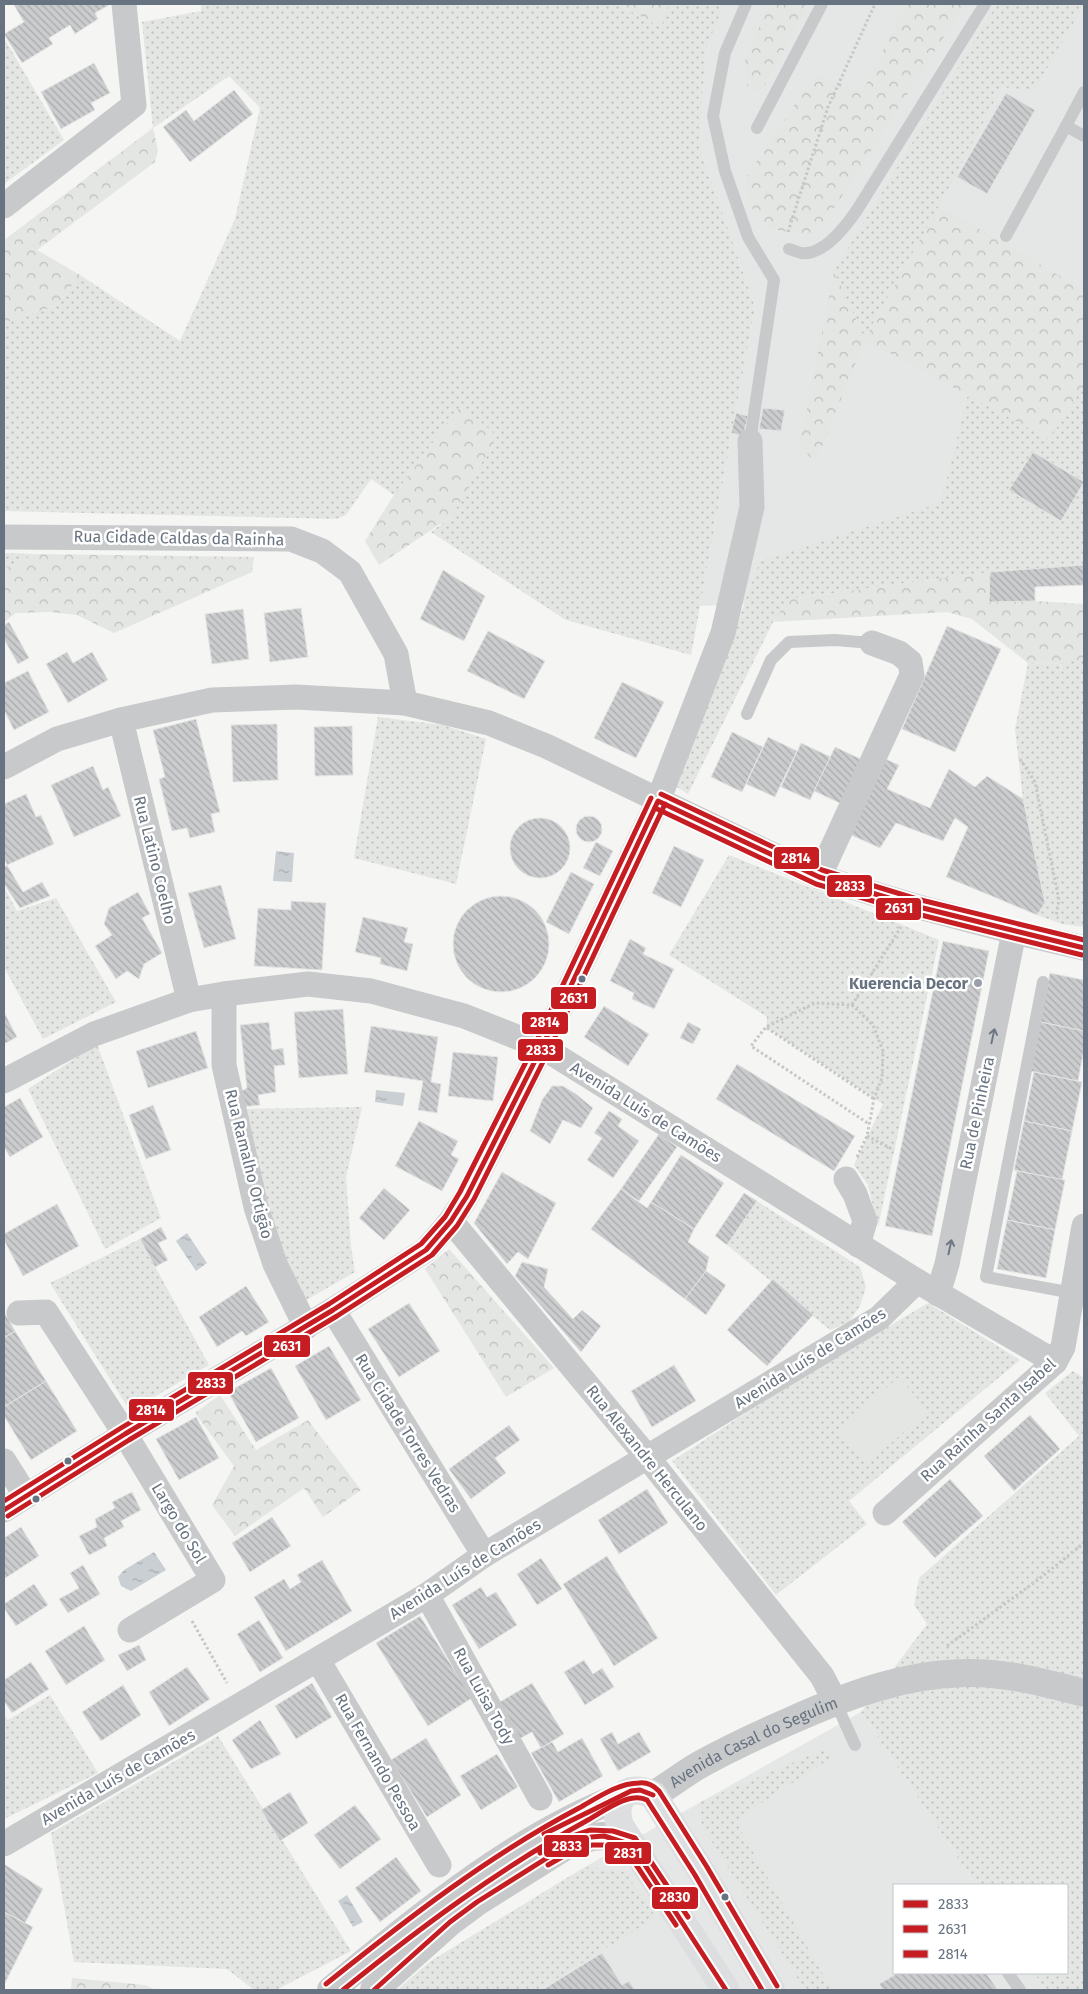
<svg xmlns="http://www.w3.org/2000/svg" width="1088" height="1994" viewBox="0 0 1088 1994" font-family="'Fira Sans',sans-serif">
  <defs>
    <pattern id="grass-dots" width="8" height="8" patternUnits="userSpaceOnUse" patternTransform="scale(1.25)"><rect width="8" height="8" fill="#e3e6e2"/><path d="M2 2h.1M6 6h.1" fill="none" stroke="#bcbfbd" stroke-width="1.8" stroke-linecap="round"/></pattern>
    <pattern id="forest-crowns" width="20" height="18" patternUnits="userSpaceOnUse" patternTransform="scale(1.25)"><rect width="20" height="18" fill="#e3e6e2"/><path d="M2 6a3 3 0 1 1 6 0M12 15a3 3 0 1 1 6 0" fill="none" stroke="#bcbfbd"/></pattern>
    <pattern id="water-ripples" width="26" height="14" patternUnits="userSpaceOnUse" patternTransform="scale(1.25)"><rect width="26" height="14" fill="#cacfd3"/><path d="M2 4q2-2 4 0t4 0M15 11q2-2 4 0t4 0" fill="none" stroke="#a8acb1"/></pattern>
    <pattern id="building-back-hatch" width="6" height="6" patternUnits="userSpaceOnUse" patternTransform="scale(1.25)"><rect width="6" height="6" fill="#cbcccd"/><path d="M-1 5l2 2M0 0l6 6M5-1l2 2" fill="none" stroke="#a9aaac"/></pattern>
  </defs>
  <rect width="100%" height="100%" fill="#f5f5f4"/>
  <g fill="#e5e7e6">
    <polygon points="617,4 1084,4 1084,565 990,572 745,604 700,606 755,307 701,151 702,97 707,46"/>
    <polygon points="861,1712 976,1885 894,1885 894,1973 1034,1973 1046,1990 397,1990 431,1961 585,1867"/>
  </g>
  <g fill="url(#grass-dots)">
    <polygon points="201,4 617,4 661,27 669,4 724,4 707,46 702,97 701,151 755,307 691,655 566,620 431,532 452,516 461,405 394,495 371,479 346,515 336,519 4,511 4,323 57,305 80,275 180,341 235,219 260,108 229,76 153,128 142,22 201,11"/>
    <polygon points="997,4 1084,4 1034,91 1002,87 939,206 864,339 834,271"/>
    <polygon points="4,38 64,140 4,184"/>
    <polygon points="1084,386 1084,565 990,572 788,599 773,622 688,794 677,787 760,561 941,503 968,395 1049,439"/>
    <polygon points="4,553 35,554 4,569"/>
    <polygon points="1084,620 1084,927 1062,924 1037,915 1045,903 1023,799 1015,729 1028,663 1060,664 1063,675 1052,622"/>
    <polygon points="378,717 443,725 486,739 456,884 354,858"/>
    <polygon points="729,855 939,940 878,1227 868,1185 854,1165 883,1104 766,1027 767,1017 669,955"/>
    <polygon points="4,887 17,911 56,898 116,1002 43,1039 4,967"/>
    <polygon points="97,1044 161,1218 105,1249 28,1089"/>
    <polygon points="362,1107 346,1177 351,1246 355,1272 301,1303 276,1255 244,1109"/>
    <polygon points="757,1201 860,1267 866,1287 860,1306 849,1322 830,1330 727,1245"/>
    <polygon points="140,1239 209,1365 130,1411 50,1283"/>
    <polygon points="928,1303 1020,1360 849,1501 867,1524 776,1595 672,1461 766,1400"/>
    <polygon points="1073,1371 1084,1378 1084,1990 1046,1990 1034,1973 1067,1973 1067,1885 976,1885 861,1712 927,1624 914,1605 919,1578 1079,1436 1045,1393"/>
    <polygon points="50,1695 98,1773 6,1818 4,1816 4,1715 8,1720"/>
    <polygon points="218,1736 351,1951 276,1990 254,1990 227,1969 74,1962 51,1833"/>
    <polygon points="827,1748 831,1758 741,1816 741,1831 832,1990 805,1990 702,1826 700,1802"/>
    <polygon points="585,1867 625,1872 656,1917 539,1990 397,1990 431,1961"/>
  </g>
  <g fill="url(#forest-crowns)">
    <polygon points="617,4 669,4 661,27"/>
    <polygon points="769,4 809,4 761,92 748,91 745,61"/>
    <polygon points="906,4 965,4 826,221 810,236 767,228 749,204 747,176 816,73 862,93"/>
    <polygon points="153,128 158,150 155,162 37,250 80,275 57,305 4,323 4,240"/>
    <polygon points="939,206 1084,290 1084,386 1049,439 865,340 815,464 800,444 834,271 865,339"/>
    <polygon points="461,405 497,436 452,516 379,565 365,541 394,495"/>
    <polygon points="35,554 254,557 252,572 114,633 77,615 51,612 16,613 4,622 4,569"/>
    <polygon points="990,572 1035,601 1084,604 1084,659 1060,664 1028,663 972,619 947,612 773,622 788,599"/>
    <polygon points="449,1249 554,1368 506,1397 425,1269"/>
    <polygon points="220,1395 256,1450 308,1420 361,1490 323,1517 304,1488 235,1536 212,1505 234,1466 195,1413"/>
    <polygon points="72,1978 145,1985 156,1990 71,1990"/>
  </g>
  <polygon fill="#e3e6e2" points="899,1377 928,1411 866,1465 837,1431"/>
  <g fill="url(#water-ripples)">
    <polygon points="276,851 294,853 292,882 273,881"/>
    <polygon points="376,1090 405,1093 403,1106 375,1102"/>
    <polygon points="187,1233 207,1263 196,1271 176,1241"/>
    <polygon points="154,1552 166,1570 131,1591 121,1586 118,1577 124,1570"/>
    <polygon points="347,1895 363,1922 353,1927 338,1901"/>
  </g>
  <g fill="url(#building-back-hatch)" stroke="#e4e4e4">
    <polygon points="17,4 109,4 109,5 95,13 98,19 75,34 70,25 49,38 53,44 22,63 4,34 24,22 14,5"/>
    <polygon points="94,63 110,93 91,103 95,110 61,129 41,92"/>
    <polygon points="234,90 253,114 190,162 163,127 186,110 194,121"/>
    <polygon points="1006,93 1035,110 987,194 957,177"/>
    <polygon points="763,408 785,410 781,431 759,429"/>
    <polygon points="736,413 748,416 743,436 731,433"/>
    <polygon points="1033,452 1084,482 1061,521 1009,490"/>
    <polygon points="1084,565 1084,585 1035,587 1035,601 989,602 990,572"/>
    <polygon points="443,570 485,596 464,641 420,619"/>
    <polygon points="301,608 308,657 270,662 264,613"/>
    <polygon points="243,609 249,659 212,664 205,614"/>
    <polygon points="9,622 29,658 18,664 4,639 4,625"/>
    <polygon points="947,626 1001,649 955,752 902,729"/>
    <polygon points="488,631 545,661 524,699 467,671"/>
    <polygon points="67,652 73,663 92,652 108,680 68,703 46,664"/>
    <polygon points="28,671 49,712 14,730 4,710 4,683"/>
    <polygon points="622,682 664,702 636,758 594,738"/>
    <polygon points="196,719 220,812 211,814 215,832 190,838 187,828 172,831 159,779 165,777 153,730"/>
    <polygon points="277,724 278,780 233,782 231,725"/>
    <polygon points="352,726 353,775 315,776 314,727"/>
    <polygon points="732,732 763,747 742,792 711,777"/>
    <polygon points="768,737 797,751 775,797 746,784"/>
    <polygon points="801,743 831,757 810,800 781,787"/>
    <polygon points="835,747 865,761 844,805 814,791"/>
    <polygon points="881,757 899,765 887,789 930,808 949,769 975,787 987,776 1023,799 1045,903 1037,915 946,877 968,827 955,818 943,841 896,823 880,848 849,834"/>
    <polygon points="93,766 103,790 108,787 121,816 74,837 51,785"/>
    <polygon points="26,794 36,817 41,815 54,844 7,865 4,858 4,804"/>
    <circle cx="589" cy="829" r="13"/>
    <circle cx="540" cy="848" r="30"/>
    <polygon points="596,842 613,851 600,876 583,868"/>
    <polygon points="674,846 704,860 681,907 652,893"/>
    <polygon points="7,865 23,892 42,882 50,896 20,908 4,884 4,868"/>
    <polygon points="571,872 594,884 569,934 546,922"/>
    <polygon points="221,885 236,939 204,948 188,893"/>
    <polygon points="138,892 150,914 142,918 162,953 144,964 139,979 127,971 116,979 95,946 112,935 104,924 109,908"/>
    <circle cx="501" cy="944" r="48"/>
    <polygon points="291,901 326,903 322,970 254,966 258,908 291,910"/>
    <polygon points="363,917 408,928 404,942 413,944 407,971 380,964 381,958 355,952"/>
    <polygon points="630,939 646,948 643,954 674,969 654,1009 632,999 634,993 610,981"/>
    <polygon points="943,941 989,951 932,1236 885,1226"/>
    <polygon points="1050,973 1084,980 1084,1031 1040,1022"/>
    <polygon points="604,1006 649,1034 628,1066 584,1037"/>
    <polygon points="343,1009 348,1074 299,1078 294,1012"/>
    <polygon points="4,1012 17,1037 4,1044"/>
    <polygon points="269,1022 272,1050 283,1048 285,1065 274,1066 276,1092 258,1095 260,1105 242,1107 240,1092 247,1088 240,1025"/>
    <polygon points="688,1022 701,1029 693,1044 680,1038"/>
    <polygon points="1040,1022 1084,1031 1084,1049 1078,1081 1030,1071"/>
    <polygon points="371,1026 438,1037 431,1082 441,1084 437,1113 418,1110 423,1081 364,1072"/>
    <polygon points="196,1031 208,1068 148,1088 136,1051"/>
    <polygon points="453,1052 498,1057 493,1101 448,1096"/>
    <polygon points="737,1064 855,1136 834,1171 716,1099"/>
    <polygon points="1034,1072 1082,1082 1072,1131 1024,1121"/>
    <polygon points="552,1086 563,1086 576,1094 593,1108 581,1128 563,1120 550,1144 530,1131 542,1100"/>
    <polygon points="20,1098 43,1137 10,1157 4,1147 4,1107"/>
    <polygon points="153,1105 171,1150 146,1159 129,1115"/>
    <polygon points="609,1111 622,1119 618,1126 639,1141 613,1178 587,1160 602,1138 594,1133"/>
    <polygon points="419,1121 458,1141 451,1155 459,1159 442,1191 395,1166"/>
    <polygon points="1024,1121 1072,1131 1062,1180 1014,1170"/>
    <polygon points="659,1134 677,1147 639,1201 621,1189"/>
    <polygon points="681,1155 724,1183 694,1229 651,1202"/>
    <polygon points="1017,1171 1065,1180 1055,1230 1007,1220"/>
    <polygon points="502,1172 556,1203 528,1259 518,1252 507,1264 474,1223"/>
    <polygon points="384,1188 410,1210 384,1240 359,1218"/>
    <polygon points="621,1189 647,1208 651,1202 694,1229 688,1242 709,1257 706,1271 685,1299 591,1229"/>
    <polygon points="744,1193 757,1201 727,1245 715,1236"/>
    <polygon points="57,1204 79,1246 23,1276 4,1240 4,1234"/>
    <polygon points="1007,1220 1055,1230 1046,1278 997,1269"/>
    <polygon points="161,1227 167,1239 158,1243 168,1260 155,1267 140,1239"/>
    <polygon points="522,1262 548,1269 544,1287 573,1319 582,1310 601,1326 581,1352 515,1276"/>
    <polygon points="706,1271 726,1285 706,1315 685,1299"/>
    <polygon points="773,1279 813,1315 767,1366 727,1330"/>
    <polygon points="246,1286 269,1322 246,1336 242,1331 217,1347 199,1317"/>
    <polygon points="409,1303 440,1351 399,1377 368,1329"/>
    <polygon points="4,1312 15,1331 4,1338"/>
    <polygon points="15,1331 46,1381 4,1407 4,1338"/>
    <polygon points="329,1346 361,1400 326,1420 295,1366"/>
    <polygon points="674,1365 696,1401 652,1427 631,1391"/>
    <polygon points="271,1368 299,1418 256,1442 228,1392"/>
    <polygon points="46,1381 77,1431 31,1460 4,1416 4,1407"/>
    <polygon points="1030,1415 1060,1449 1014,1491 984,1456"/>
    <polygon points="196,1417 219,1458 179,1480 156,1439"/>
    <polygon points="509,1425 520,1440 495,1458 506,1473 471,1499 449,1469"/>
    <polygon points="950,1479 983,1516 935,1558 902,1522"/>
    <polygon points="647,1489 668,1523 619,1554 598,1520"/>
    <polygon points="132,1492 141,1510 121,1521 124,1527 104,1538 107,1546 89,1555 79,1536 97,1527 95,1519 115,1508 112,1502"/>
    <polygon points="272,1517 291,1546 250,1572 232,1543"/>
    <polygon points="21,1527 39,1556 4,1579 4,1538"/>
    <polygon points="607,1556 658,1638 614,1666 563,1584"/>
    <polygon points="541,1558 562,1589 537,1605 517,1574"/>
    <polygon points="322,1560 352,1611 286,1651 254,1597 284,1579 290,1589 301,1582 297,1575"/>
    <polygon points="83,1565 100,1594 68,1613 59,1599 79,1588 70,1573"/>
    <polygon points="34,1584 48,1605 16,1626 4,1608 4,1604"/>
    <polygon points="481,1587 487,1597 496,1592 517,1625 479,1649 452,1605"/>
    <polygon points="420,1616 472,1698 428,1726 376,1643"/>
    <polygon points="259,1620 283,1658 260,1672 237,1634"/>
    <polygon points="84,1626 105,1660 66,1685 45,1651"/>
    <polygon points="139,1645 146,1660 127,1671 118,1655"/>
    <polygon points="584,1660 593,1674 602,1668 614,1687 585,1705 564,1672"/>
    <polygon points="31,1662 49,1689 12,1713 4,1701 4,1680"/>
    <polygon points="187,1667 210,1699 169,1726 149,1692"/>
    <polygon points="312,1683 332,1717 296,1739 275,1706"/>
    <polygon points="532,1683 564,1734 541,1748 532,1732 519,1739 498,1703"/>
    <polygon points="123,1685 141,1715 101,1741 82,1712"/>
    <polygon points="260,1720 281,1754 251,1769 232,1740"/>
    <polygon points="612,1732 618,1744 639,1732 651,1752 618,1771 600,1739"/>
    <polygon points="426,1738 461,1795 427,1817 391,1760"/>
    <polygon points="582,1738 603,1776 559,1802 531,1753 552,1742 558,1752"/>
    <polygon points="497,1754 518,1787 481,1810 460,1776"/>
    <polygon points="290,1792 308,1823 280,1841 261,1810"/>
    <polygon points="355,1805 381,1839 340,1869 314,1835"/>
    <polygon points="396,1857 421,1891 380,1922 355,1888"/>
    <polygon points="4,1864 43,1889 25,1923 4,1912"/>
    <polygon points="4,1912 33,1927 4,1985"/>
    <polygon points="602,1953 622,1985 629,1981 635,1990 542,1990"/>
    <polygon points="898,1973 986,1973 998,1990 883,1990 879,1984"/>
  </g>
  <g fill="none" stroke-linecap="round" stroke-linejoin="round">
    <g stroke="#c6c7c8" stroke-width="3" stroke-dasharray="2.5 2.5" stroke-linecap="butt">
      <polyline points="788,232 828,107 875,4"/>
      <polyline points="1020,759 1035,782 1059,900 1056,916"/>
      <polyline points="852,1005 901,927"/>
      <polyline points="767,1028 874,1099"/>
      <polyline points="867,1136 894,1150"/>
      <polyline points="857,1157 867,1136 874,1099 882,1078 883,1051 873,1025 852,1005 815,1003 766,1027 751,1046 869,1124"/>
      <polyline points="192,1621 227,1683"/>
      <polyline points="947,1646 1039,1579 1084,1543"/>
    </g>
    <g stroke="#c8c9ca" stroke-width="12">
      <polyline points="746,4 725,53 713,116 725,171 748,237 774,280 750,441"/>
      <polyline points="1084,92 1066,126 1084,136"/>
      <polyline points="757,128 822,4"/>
      <polyline points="1006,236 1066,126"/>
      <path d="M789,249C793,250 797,252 801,253C823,256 846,226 857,210L985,4"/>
      <polyline points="747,714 771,660 789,642 835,640 872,643"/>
      <polyline points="1043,982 986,1277 1073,1293"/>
      <polyline points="835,1701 855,1745"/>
      <polyline points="1008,1973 1020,1990"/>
    </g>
    <g stroke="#c8c9ca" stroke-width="25">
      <polyline points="4,206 134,105 124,4"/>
      <polyline points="4,537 291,539 322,551 350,572 396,654 405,703"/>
      <polyline points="121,720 189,1000"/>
      <polyline points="4,767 57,739 121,720 212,700 296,697 405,703 489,723 546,746 819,877 915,906 1014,932 1084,948"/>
      <polyline points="819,877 912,675 910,662 899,653 872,643"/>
      <polyline points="224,994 224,1065 256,1207 275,1264 306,1327"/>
      <polyline points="4,1081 94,1034 189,1000 224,994 308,984 371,991 464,1016 542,1047 917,1281 1055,1362"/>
      <polyline points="846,1179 855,1194 865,1221 858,1245"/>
      <polyline points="451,1221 648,1458 822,1676 835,1701"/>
      <polyline points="938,1294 947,1264 1014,932"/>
      <polyline points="333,1310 484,1555"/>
      <polyline points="19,1313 46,1312 125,1434 213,1580 130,1630"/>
      <polyline points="4,1461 26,1496"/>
      <polyline points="4,1510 125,1434 333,1310 426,1250 451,1221 467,1196 542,1047 658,801 723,633 752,507 750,441"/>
      <polyline points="885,1513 1055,1362 1063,1347 1084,1226"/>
      <polyline points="427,1595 540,1798"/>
      <polyline points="318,1660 439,1865"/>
      <polyline points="4,1844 427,1595 484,1555 879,1318 917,1281"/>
    </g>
    <g stroke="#c8c9ca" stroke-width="28">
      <path id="s1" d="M653,1795C670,1785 685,1773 701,1764C730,1748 760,1734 790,1721C846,1696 903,1674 965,1673C1006,1672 1045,1683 1084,1693"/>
      <path d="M331,1990C420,1917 513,1838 622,1796"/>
      <polyline points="374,1990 450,1922 477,1902 566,1846 591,1837 604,1836 632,1845"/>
    </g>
    <path stroke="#dddedf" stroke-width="28" d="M726,1990L620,1826C611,1799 627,1782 653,1795L701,1871L771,1990"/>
    <defs>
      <g id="bus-1">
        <polyline points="4,1510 125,1434 333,1310 426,1250 451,1221 467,1196 542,1047 658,801 819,877 915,906 1084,948"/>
        <polyline points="544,1834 631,1791 640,1790 653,1795"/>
        <polyline points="374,1990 450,1922 477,1902 566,1846 591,1837 604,1836 632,1845 726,1990"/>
      </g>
      <g id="bus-2">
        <polyline points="655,808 816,884 913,913 1082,955"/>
        <polyline points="8,1516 129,1440 337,1316 432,1255 457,1226 474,1199 549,1050 665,804"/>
      </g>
      <g id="bus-3">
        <polyline points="661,794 822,870 917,899 1084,940"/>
        <polyline points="4,1501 121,1428 329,1304 421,1244 445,1217 460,1192 535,1044 651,798"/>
      </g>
      <g id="bus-4">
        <polyline points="548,1865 569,1853 592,1845 611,1845 627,1851 676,1925"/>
        <path d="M343,1990C421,1927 500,1868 588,1820C604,1811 630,1791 647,1800L695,1875L762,1990"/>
      </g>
      <g id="bus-5">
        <polyline points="540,1853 563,1839 590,1830 613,1831 635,1838 688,1917"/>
        <path d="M326,1984C407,1919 488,1856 579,1808C597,1798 618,1783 639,1783C647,1782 654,1786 659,1791L707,1867L777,1986"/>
      </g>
    </defs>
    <use href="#bus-1" stroke="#fff" stroke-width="9"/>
    <use href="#bus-2" stroke="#fff" stroke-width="9"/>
    <use href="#bus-3" stroke="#fff" stroke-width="9"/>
    <use href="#bus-4" stroke="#fff" stroke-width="9"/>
    <use href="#bus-5" stroke="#fff" stroke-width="9"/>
    <use href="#bus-1" stroke="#c61d23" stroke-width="5"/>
    <use href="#bus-2" stroke="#c61d23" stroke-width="5"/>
    <use href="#bus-3" stroke="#c61d23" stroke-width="5"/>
    <use href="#bus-4" stroke="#c61d23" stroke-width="5"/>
    <use href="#bus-5" stroke="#c61d23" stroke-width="5"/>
  </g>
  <defs><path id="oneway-shaft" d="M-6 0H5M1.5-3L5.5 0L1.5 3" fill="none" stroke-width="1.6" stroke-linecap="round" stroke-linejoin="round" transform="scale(1.25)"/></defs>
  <g stroke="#6d7785">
    <use href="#oneway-shaft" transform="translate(993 1036) rotate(-78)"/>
    <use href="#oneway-shaft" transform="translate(950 1247) rotate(-78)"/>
  </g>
  <g fill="#687381" stroke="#fff" stroke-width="2">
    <circle cx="582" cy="979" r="4.5"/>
    <circle cx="68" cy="1461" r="4.5"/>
    <circle cx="36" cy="1499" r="4.5"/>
    <circle cx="725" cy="1897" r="4.5"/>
  </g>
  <circle fill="#99a0a9" stroke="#fff" stroke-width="2" cx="978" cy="983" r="5"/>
  <g text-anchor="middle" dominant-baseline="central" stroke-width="5" stroke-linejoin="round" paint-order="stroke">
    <g font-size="16" fill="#687381" stroke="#fff">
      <text transform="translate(179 538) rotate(1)">Rua Cidade Caldas da Rainha</text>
      <text transform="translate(155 860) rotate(76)">Rua Latino Coelho</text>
      <text transform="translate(646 1112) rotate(32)">Avenida Luis de Camões</text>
      <text transform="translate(977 1113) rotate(-78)">Rua de Pinheira</text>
      <text transform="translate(249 1164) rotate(76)">Rua Ramalho Ortigão</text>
      <text transform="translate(810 1358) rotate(-32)">Avenida Luís de Camões</text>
      <text transform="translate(988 1420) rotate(-42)">Rua Rainha Santa Isabel</text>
      <text transform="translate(408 1433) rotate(58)">Rua Cidade Torres Vedras</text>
      <text transform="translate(647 1458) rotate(51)">Rua Alexandre Herculano</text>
      <text transform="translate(179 1523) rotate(59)">Largo do Sol</text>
      <text transform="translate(465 1569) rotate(-32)">Avenida Luís de Camões</text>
      <text transform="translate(484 1696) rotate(61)">Rua Luisa Tody</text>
      <text stroke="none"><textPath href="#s1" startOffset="114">Avenida Casal do Segulim</textPath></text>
      <text transform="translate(378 1762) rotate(60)">Rua Fernando Pessoa</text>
      <text transform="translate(118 1777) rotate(-30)">Avenida Luís de Camões</text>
    </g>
    <g font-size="16" font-weight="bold" fill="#687381" stroke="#fff" text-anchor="end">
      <text x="968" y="983">Kuerencia Decor</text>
    </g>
  </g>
  <g stroke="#fff" stroke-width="2">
    <rect x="773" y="846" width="47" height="24" rx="5" fill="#c61d23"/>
    <rect x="826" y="874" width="47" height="24" rx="5" fill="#c61d23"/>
    <rect x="875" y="897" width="47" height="24" rx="5" fill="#c61d23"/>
    <rect x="550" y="986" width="47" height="24" rx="5" fill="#c61d23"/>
    <rect x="521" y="1011" width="48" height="24" rx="5" fill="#c61d23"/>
    <rect x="517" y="1038" width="47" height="24" rx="5" fill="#c61d23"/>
    <rect x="263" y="1334" width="48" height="24" rx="5" fill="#c61d23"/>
    <rect x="187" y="1371" width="47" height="24" rx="5" fill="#c61d23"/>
    <rect x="128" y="1398" width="47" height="24" rx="5" fill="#c61d23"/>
    <rect x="543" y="1834" width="47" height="24" rx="5" fill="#c61d23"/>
    <rect x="604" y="1841" width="48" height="24" rx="5" fill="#c61d23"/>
    <rect x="651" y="1886" width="48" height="24" rx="5" fill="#c61d23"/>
  </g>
  <g font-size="14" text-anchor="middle" font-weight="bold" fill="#fff">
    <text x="796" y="863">2814</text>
    <text x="850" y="891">2833</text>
    <text x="899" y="913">2631</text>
    <text x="574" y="1003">2631</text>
    <text x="545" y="1027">2814</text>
    <text x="541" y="1055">2833</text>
    <text x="287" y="1351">2631</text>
    <text x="211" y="1388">2833</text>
    <text x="151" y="1415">2814</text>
    <text x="567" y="1851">2833</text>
    <text x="628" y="1858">2831</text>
    <text x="675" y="1902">2830</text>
  </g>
  <rect width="1088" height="1994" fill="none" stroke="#687381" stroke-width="10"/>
  <rect x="893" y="1884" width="175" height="90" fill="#ffffff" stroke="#c3c7cd"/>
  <rect x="903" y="1900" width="25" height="8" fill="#c61d23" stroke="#c3c7cd"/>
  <text x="938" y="1909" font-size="15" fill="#687381">2833</text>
  <rect x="903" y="1925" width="25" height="8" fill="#c61d23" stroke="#c3c7cd"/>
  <text x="938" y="1934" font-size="15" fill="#687381">2631</text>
  <rect x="903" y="1950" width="25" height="8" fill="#c61d23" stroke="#c3c7cd"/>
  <text x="938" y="1959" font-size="15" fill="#687381">2814</text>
</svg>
